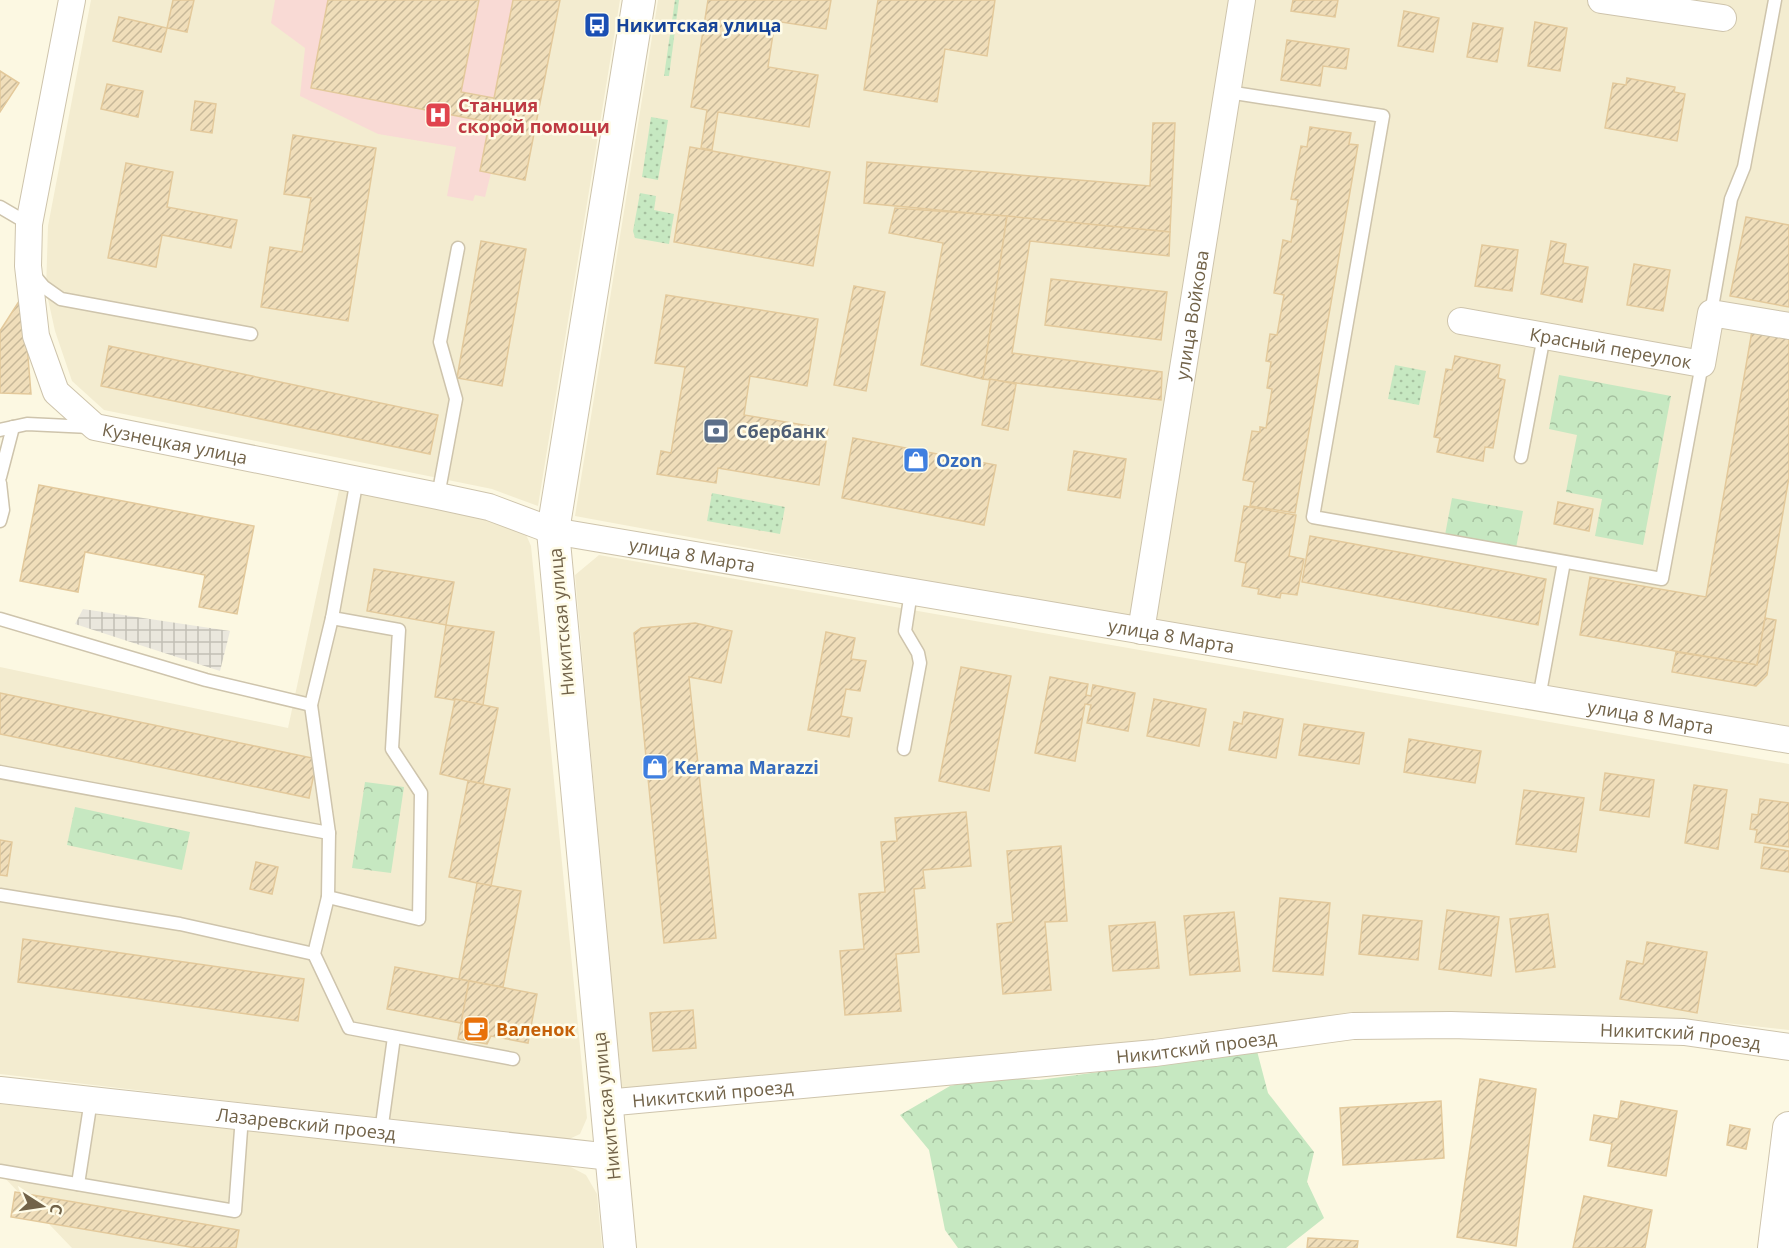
<svg xmlns="http://www.w3.org/2000/svg" width="1789" height="1248" viewBox="0 0 1789 1248" font-family="'Open Sans',sans-serif">
  <defs>
    <pattern id="industrial-grid" width="8" height="8" patternUnits="userSpaceOnUse" patternTransform="scale(1.5)"><rect width="8" height="8" fill="#eae7dd"/><path d="M0 4h8M4 0v8" fill="none" stroke="#c2bfb5"/></pattern>
    <pattern id="grass-dots" width="8" height="8" patternUnits="userSpaceOnUse" patternTransform="scale(1.5)"><rect width="8" height="8" fill="#c6e8c1"/><path d="M2 2h.1M6 6h.1" fill="none" stroke="#a5c09f" stroke-width="1.8" stroke-linecap="round"/></pattern>
    <pattern id="forest-crowns" width="20" height="18" patternUnits="userSpaceOnUse" patternTransform="scale(1.5)"><rect width="20" height="18" fill="#c6e8c1"/><path d="M2 6a3 3 0 1 1 6 0M12 15a3 3 0 1 1 6 0" fill="none" stroke="#a5c09f"/></pattern>
    <pattern id="building-hatch" width="6" height="6" patternUnits="userSpaceOnUse" patternTransform="scale(1.5)"><rect width="6" height="6" fill="#f0deba"/><path d="M-1 1l2-2M0 6l6-6M5 7l2-2" fill="none" stroke="#c7b899"/></pattern>
  </defs>
  <rect width="100%" height="100%" fill="#fcf8e2"/>
  <g fill="#f3ecd0">
    <polygon points="91,0 620,0 538,506 492,489 104,410 72,381 55,331 46,290 48,226"/>
    <polygon points="658,0 1230,0 1134,619 575,516"/>
    <polygon points="1253,0 1789,0 1789,734 1153,626"/>
    <polygon points="339,490 491,519 524,530 531,546 587,1118 580,1134 565,1141 0,1074 0,667 288,728"/>
    <polygon points="599,555 1789,764 1789,1030 1680,1018 1541,1015 1152,1044 621,1092 575,575"/>
    <polygon points="0,1104 565,1164 586,1175 597,1194 602,1248 72,1248 0,1173"/>
  </g>
  <polygon fill="url(#industrial-grid)" points="83,609 230,631 220,671 75,624"/>
  <polygon fill="#f9dad5" points="275,0 560,0 525,180 491,173 485,197 475,195 473,201 447,196 456,147 378,134 300,96 305,48 271,23"/>
  <g fill="url(#grass-dots)">
    <polygon points="675,0 679,0 669,76 664,76"/>
    <polygon points="651,117 668,120 658,180 642,177"/>
    <polygon points="640,193 656,196 654,210 674,214 669,244 635,238 633,231"/>
    <polygon points="1395,365 1426,371 1419,405 1388,399"/>
    <polygon points="712,493 785,507 780,534 707,521"/>
  </g>
  <g fill="url(#forest-crowns)">
    <polygon points="1559,375 1671,396 1643,545 1595,536 1602,499 1566,492 1577,435 1549,429"/>
    <polygon points="1452,498 1523,511 1516,548 1445,535"/>
    <polygon points="365,782 404,787 391,873 352,868"/>
    <polygon points="75,807 190,832 182,870 67,845"/>
    <polygon points="1257,1051 1268,1093 1314,1152 1307,1182 1324,1218 1286,1248 958,1248 945,1230 929,1150 900,1115 950,1086 989,1078 1039,1080"/>
  </g>
  <g fill="url(#building-hatch)" stroke="#e3c99b" stroke-width="1.5">
    <polygon points="173,0 194,0 187,32 167,28"/>
    <polygon points="328,0 479,0 461,92 494,98 489,122 311,88"/>
    <polygon points="513,0 560,0 525,180 480,171"/>
    <polygon points="708,0 831,0 826,29 775,21 768,67 818,75 809,127 718,112 712,150 701,148 707,110 691,107"/>
    <polygon points="878,0 995,0 987,56 945,49 937,102 864,90"/>
    <polygon points="1293,0 1338,0 1335,17 1291,11"/>
    <polygon points="1404,11 1439,18 1433,52 1398,46"/>
    <polygon points="119,17 167,28 161,52 113,41"/>
    <polygon points="1535,22 1567,28 1560,71 1528,66"/>
    <polygon points="1473,23 1503,28 1497,62 1467,57"/>
    <polygon points="1287,40 1349,49 1346,69 1323,66 1320,86 1281,80"/>
    <polygon points="0,71 19,83 0,112"/>
    <polygon points="1627,78 1675,87 1674,92 1685,94 1677,141 1605,128 1613,83 1626,85"/>
    <polygon points="107,84 143,91 138,117 101,109"/>
    <polygon points="195,101 216,104 212,133 191,130"/>
    <polygon points="1153,123 1175,123 1170,232 864,203 867,162 1150,186"/>
    <polygon points="1310,127 1351,133 1349,144 1358,145 1295,513 1250,506 1254,482 1243,480 1252,431 1260,432 1260,427 1266,428 1272,389 1267,388 1271,362 1266,361 1270,334 1277,335 1284,295 1274,293 1283,240 1291,242 1298,200 1291,199 1301,146 1307,147"/>
    <polygon points="293,135 376,148 348,321 261,307 270,247 302,252 311,198 284,194"/>
    <polygon points="690,147 830,172 813,266 674,242"/>
    <polygon points="126,163 173,172 167,207 237,220 231,248 162,235 156,267 108,258"/>
    <polygon points="895,208 1007,216 983,379 921,365 943,243 889,233"/>
    <polygon points="1007,216 1170,232 1169,256 1030,241 1012,353 1162,372 1161,400 983,379"/>
    <polygon points="1746,217 1789,225 1789,307 1730,296"/>
    <polygon points="481,241 526,249 502,386 457,378"/>
    <polygon points="1551,241 1566,244 1563,263 1588,267 1582,302 1541,294"/>
    <polygon points="1482,245 1518,250 1512,291 1475,286"/>
    <polygon points="1634,264 1670,270 1663,311 1627,305"/>
    <polygon points="1051,279 1167,292 1161,340 1045,325"/>
    <polygon points="854,286 885,292 866,391 834,385"/>
    <polygon points="23,295 31,394 0,393 0,331"/>
    <polygon points="666,295 818,319 807,386 750,376 744,415 828,429 819,485 718,468 716,483 657,474 661,451 671,453 685,367 655,363"/>
    <polygon points="1752,331 1789,338 1789,477 1757,665 1580,635 1590,577 1706,597"/>
    <polygon points="109,346 438,415 430,454 101,386"/>
    <polygon points="1455,356 1500,365 1498,378 1505,380 1493,448 1485,447 1483,461 1437,452 1440,438 1434,437 1446,369 1452,370"/>
    <polygon points="990,379 1016,384 1008,430 982,425"/>
    <polygon points="853,438 996,465 984,525 842,498"/>
    <polygon points="1074,451 1126,459 1120,498 1068,490"/>
    <polygon points="39,485 254,526 237,614 199,607 205,575 85,552 78,592 20,581"/>
    <polygon points="1558,502 1593,509 1589,531 1554,524"/>
    <polygon points="1244,506 1296,515 1289,556 1304,559 1297,595 1281,593 1280,598 1258,594 1259,589 1242,586 1246,563 1235,561"/>
    <polygon points="1310,536 1546,579 1538,625 1302,582"/>
    <polygon points="374,569 454,582 446,625 367,611"/>
    <polygon points="1765,618 1776,620 1767,675 1756,686 1672,672 1676,652 1757,665"/>
    <polygon points="695,623 732,631 721,683 689,677 716,938 664,943 634,633 641,628"/>
    <polygon points="446,625 494,632 483,705 435,697"/>
    <polygon points="826,632 855,638 851,659 866,661 860,691 846,689 841,716 852,718 849,737 808,730"/>
    <polygon points="961,667 1011,676 989,791 939,781"/>
    <polygon points="1050,677 1088,684 1086,695 1091,696 1093,685 1135,693 1128,731 1087,723 1091,705 1085,704 1075,761 1035,753"/>
    <polygon points="0,693 317,759 309,798 0,734"/>
    <polygon points="455,699 498,708 483,784 440,774"/>
    <polygon points="1154,699 1206,709 1199,746 1147,736"/>
    <polygon points="1244,712 1283,719 1276,758 1229,750 1234,722 1242,724"/>
    <polygon points="1304,724 1364,733 1359,764 1299,755"/>
    <polygon points="1409,739 1481,751 1475,783 1404,772"/>
    <polygon points="1605,773 1654,780 1649,817 1600,810"/>
    <polygon points="468,781 510,789 491,886 449,877"/>
    <polygon points="1694,785 1727,790 1718,849 1685,843"/>
    <polygon points="1524,790 1584,798 1576,852 1516,844"/>
    <polygon points="1760,799 1789,803 1789,847 1755,842 1757,830 1750,829 1752,814 1758,815"/>
    <polygon points="966,812 971,866 923,870 925,888 914,889 919,952 896,954 901,1011 845,1015 840,951 864,949 859,894 885,892 881,842 897,841 895,818"/>
    <polygon points="0,840 12,842 7,876 0,875"/>
    <polygon points="1061,846 1067,921 1045,922 1051,990 1003,994 997,924 1013,922 1007,851"/>
    <polygon points="1764,847 1789,851 1789,872 1761,868"/>
    <polygon points="256,862 278,867 272,894 250,889"/>
    <polygon points="477,883 521,891 503,987 459,979"/>
    <polygon points="1280,898 1330,903 1323,975 1273,971"/>
    <polygon points="1447,910 1499,917 1491,976 1439,969"/>
    <polygon points="1234,912 1240,971 1190,975 1184,916"/>
    <polygon points="1548,914 1555,967 1516,972 1510,919"/>
    <polygon points="1363,915 1422,921 1418,960 1359,954"/>
    <polygon points="1155,922 1159,968 1113,971 1109,926"/>
    <polygon points="23,939 304,979 298,1021 18,982"/>
    <polygon points="1647,942 1707,952 1697,1013 1620,999 1627,961 1643,964"/>
    <polygon points="395,967 469,981 461,1023 387,1009"/>
    <polygon points="469,981 537,994 528,1043 491,1036 487,1044 458,1039"/>
    <polygon points="693,1010 696,1048 653,1051 650,1013"/>
    <polygon points="1480,1079 1536,1089 1516,1246 1457,1237"/>
    <polygon points="1441,1101 1444,1158 1343,1165 1340,1108"/>
    <polygon points="1621,1101 1677,1111 1666,1176 1608,1166 1612,1144 1590,1140 1594,1115 1618,1119"/>
    <polygon points="1730,1125 1750,1129 1746,1149 1727,1145"/>
    <polygon points="15,1192 239,1230 236,1248 196,1248 11,1217"/>
    <polygon points="1584,1196 1652,1210 1645,1248 1573,1248"/>
    <polygon points="1308,1238 1358,1241 1357,1248 1307,1248"/>
  </g>
  <g fill="none" stroke-linecap="round" stroke-linejoin="round">
    <defs>
      <g id="service">
        <polyline points="1228,92 1383,116 1313,517 1662,579 1702,364"/>
        <polyline points="0,207 29,224"/>
        <polyline points="34,275 44,287 61,299 251,334"/>
        <polyline points="1711,313 1731,199 1744,167 1775,0"/>
        <polyline points="0,430 27,424 90,427"/>
        <polyline points="1521,457 1544,336"/>
        <polyline points="0,477 13,427"/>
        <polyline points="357,479 332,618 311,705 329,833 328,897 314,954 349,1028 513,1059"/>
        <polyline points="0,483 3,510 0,521"/>
        <polyline points="438,496 456,399 440,342 458,248"/>
        <polyline points="0,619 206,680 311,705"/>
        <polyline points="1539,698 1564,562"/>
        <polyline points="904,749 920,663 918,653 905,631 911,592"/>
        <polyline points="0,772 329,833"/>
        <polyline points="0,895 180,924 314,954"/>
        <polyline points="328,897 419,919 421,793 392,749 399,630 332,618"/>
        <polyline points="381,1132 394,1037"/>
        <polyline points="0,1171 235,1211 242,1116"/>
        <polyline points="78,1184 91,1100"/>
      </g>
      <g id="minor">
        <path id="s1" d="M72,0L29,224L28,266L36,336L56,392L95,427L438,496L489,507L553,531L1789,740"/>
        <polyline points="1601,0 1723,18"/>
        <path id="s2" d="M1461,321L1702,364L1711,313L1789,326"/>
        <path id="s3" d="M1141,631L1242,0"/>
        <path id="s4" d="M0,1090L611,1157"/>
        <path id="s5" d="M605,1103L1155,1053L1353,1026L1451,1025L1684,1032L1789,1047"/>
      </g>
      <g id="tertiary">
        <polyline points="620,1248 553,531 639,0"/>
        <polyline points="1774,1248 1789,1128"/>
      </g>
    </defs>
    <use href="#service" stroke="#cec4ac" stroke-width="15"/>
    <use href="#minor" stroke="#cec4ac" stroke-width="28"/>
    <use href="#tertiary" stroke="#cec4ac" stroke-width="34"/>
    <use href="#service" stroke="#fff" stroke-width="12"/>
    <use href="#minor" stroke="#fff" stroke-width="26"/>
    <use href="#tertiary" stroke="#fff" stroke-width="32"/>
  </g>
  <defs>
    <symbol id="bus-square" viewBox="-11 -11 22 22"><rect x="-9" y="-9" width="18" height="18" rx="4" fill="#1a4fb4" stroke="#fffce8"/><path d="M-5-6H5V4H4V6H2V4H-2V6H-4V4H-5ZM-3.5-4V0h7V-4ZM-3.5 1.2v1.5H-2V1.2ZM2 1.2v1.5H3.5V1.2Z" fill="#fff"/></symbol>
    <symbol id="hospital-square" viewBox="-11 -11 22 22"><rect x="-9" y="-9" width="18" height="18" rx="4" fill="#e0444e" stroke="#fffce8"/><path d="M-5-5h3v3.5h4V-5h3V5h-3V1.5h-4V5h-3Z" fill="#fff"/></symbol>
    <symbol id="bank-square" viewBox="-11 -11 22 22"><rect x="-9" y="-9" width="18" height="18" rx="4" fill="#5c6f8a" stroke="#fffce8"/><path d="M-6-4H6V4H-6ZM0-2.3a2.3 2.3 0 1 0 0 4.6a2.3 2.3 0 1 0 0-4.6Z" fill="#fff"/></symbol>
    <symbol id="shop-square" viewBox="-11 -11 22 22"><rect x="-9" y="-9" width="18" height="18" rx="4" fill="#3f7fe0" stroke="#fffce8"/><path d="M-5-2.5h2.3a2.7 3.5 0 0 1 5.4 0H5L5.5 6h-11ZM-1.5-2.5h3a1.5 2.3 0 0 0-3 0Z" fill="#fff"/></symbol>
    <symbol id="cafe-square" viewBox="-11 -11 22 22"><rect x="-9" y="-9" width="18" height="18" rx="4" fill="#e8710a" stroke="#fffce8"/><path d="M-5.5-4.5H6V0H3Q3 3.5 0 3.5H-2.5Q-5.5 3.5-5.5 0ZM3-3.2v2h1.7v-2ZM-6 4.5H4V6H-6Z" fill="#fff"/></symbol>
  </defs>
  <g fill-rule="evenodd">
    <use href="#bus-square" x="582" y="10" width="30" height="30"/>
    <use href="#hospital-square" x="423" y="100" width="30" height="30"/>
    <use href="#bank-square" x="701" y="416" width="30" height="30"/>
    <use href="#shop-square" x="901" y="445" width="30" height="30"/>
    <use href="#shop-square" x="640" y="752" width="30" height="30"/>
    <use href="#cafe-square" x="461" y="1014" width="30" height="30"/>
  </g>
  <g text-anchor="middle" dominant-baseline="central" stroke-width="5" stroke-linejoin="round" paint-order="stroke">
    <g font-size="18" font-weight="bold" fill="#164399" stroke="#fffce8" text-anchor="start">
      <text x="616" y="25">Никитская улица</text>
    </g>
    <g font-size="18" font-weight="bold" fill="#be3a42" stroke="#fffce8" text-anchor="start">
      <text x="458" y="105">Станция<tspan x="458" dy="21">скорой помощи</tspan></text>
    </g>
    <g font-size="18" fill="#726349" stroke="#fffce8">
      <text stroke="none"><textPath href="#s3" startOffset="320">улица Войкова</textPath></text>
      <text stroke="none"><textPath href="#s2" startOffset="152">Красный переулок</textPath></text>
      <text stroke="none"><textPath href="#s1" startOffset="534">Кузнецкая улица</textPath></text>
      <text stroke="none"><textPath href="#s1" startOffset="1064">улица 8 Марта</textPath></text>
      <text transform="translate(561 622) rotate(-95)">Никитская улица</text>
      <text stroke="none"><textPath href="#s1" startOffset="1550">улица 8 Марта</textPath></text>
      <text stroke="none"><textPath href="#s1" startOffset="2036">улица 8 Марта</textPath></text>
      <text stroke="none"><textPath href="#s5" startOffset="1080">Никитский проезд</textPath></text>
      <text stroke="none"><textPath href="#s5" startOffset="594">Никитский проезд</textPath></text>
      <text stroke="none"><textPath href="#s5" startOffset="108">Никитский проезд</textPath></text>
      <text transform="translate(606 1106) rotate(-96)">Никитская улица</text>
      <text stroke="none"><textPath href="#s4" startOffset="308">Лазаревский проезд</textPath></text>
    </g>
    <g font-size="18" font-weight="bold" fill="#4e5e75" stroke="#fffce8" text-anchor="start">
      <text x="736" y="431">Сбербанк</text>
    </g>
    <g font-size="18" font-weight="bold" fill="#366cbe" stroke="#fffce8" text-anchor="start">
      <text x="936" y="460">Ozon</text>
      <text x="674" y="767">Kerama Marazzi</text>
    </g>
    <g font-size="18" font-weight="bold" fill="#c56008" stroke="#fffce8" text-anchor="start">
      <text x="496" y="1029">Валенок</text>
    </g>
  </g>
  <g transform="translate(42 1206) rotate(102)" stroke="#fffce8" stroke-width="4.5" paint-order="stroke">
  <path d="M0-4.5L10 22L0 15L-10 22Z" fill="#726349"/>
  <text y="-9" font-size="16" font-weight="bold" text-anchor="middle" fill="#726349">С</text>
  </g>
</svg>
